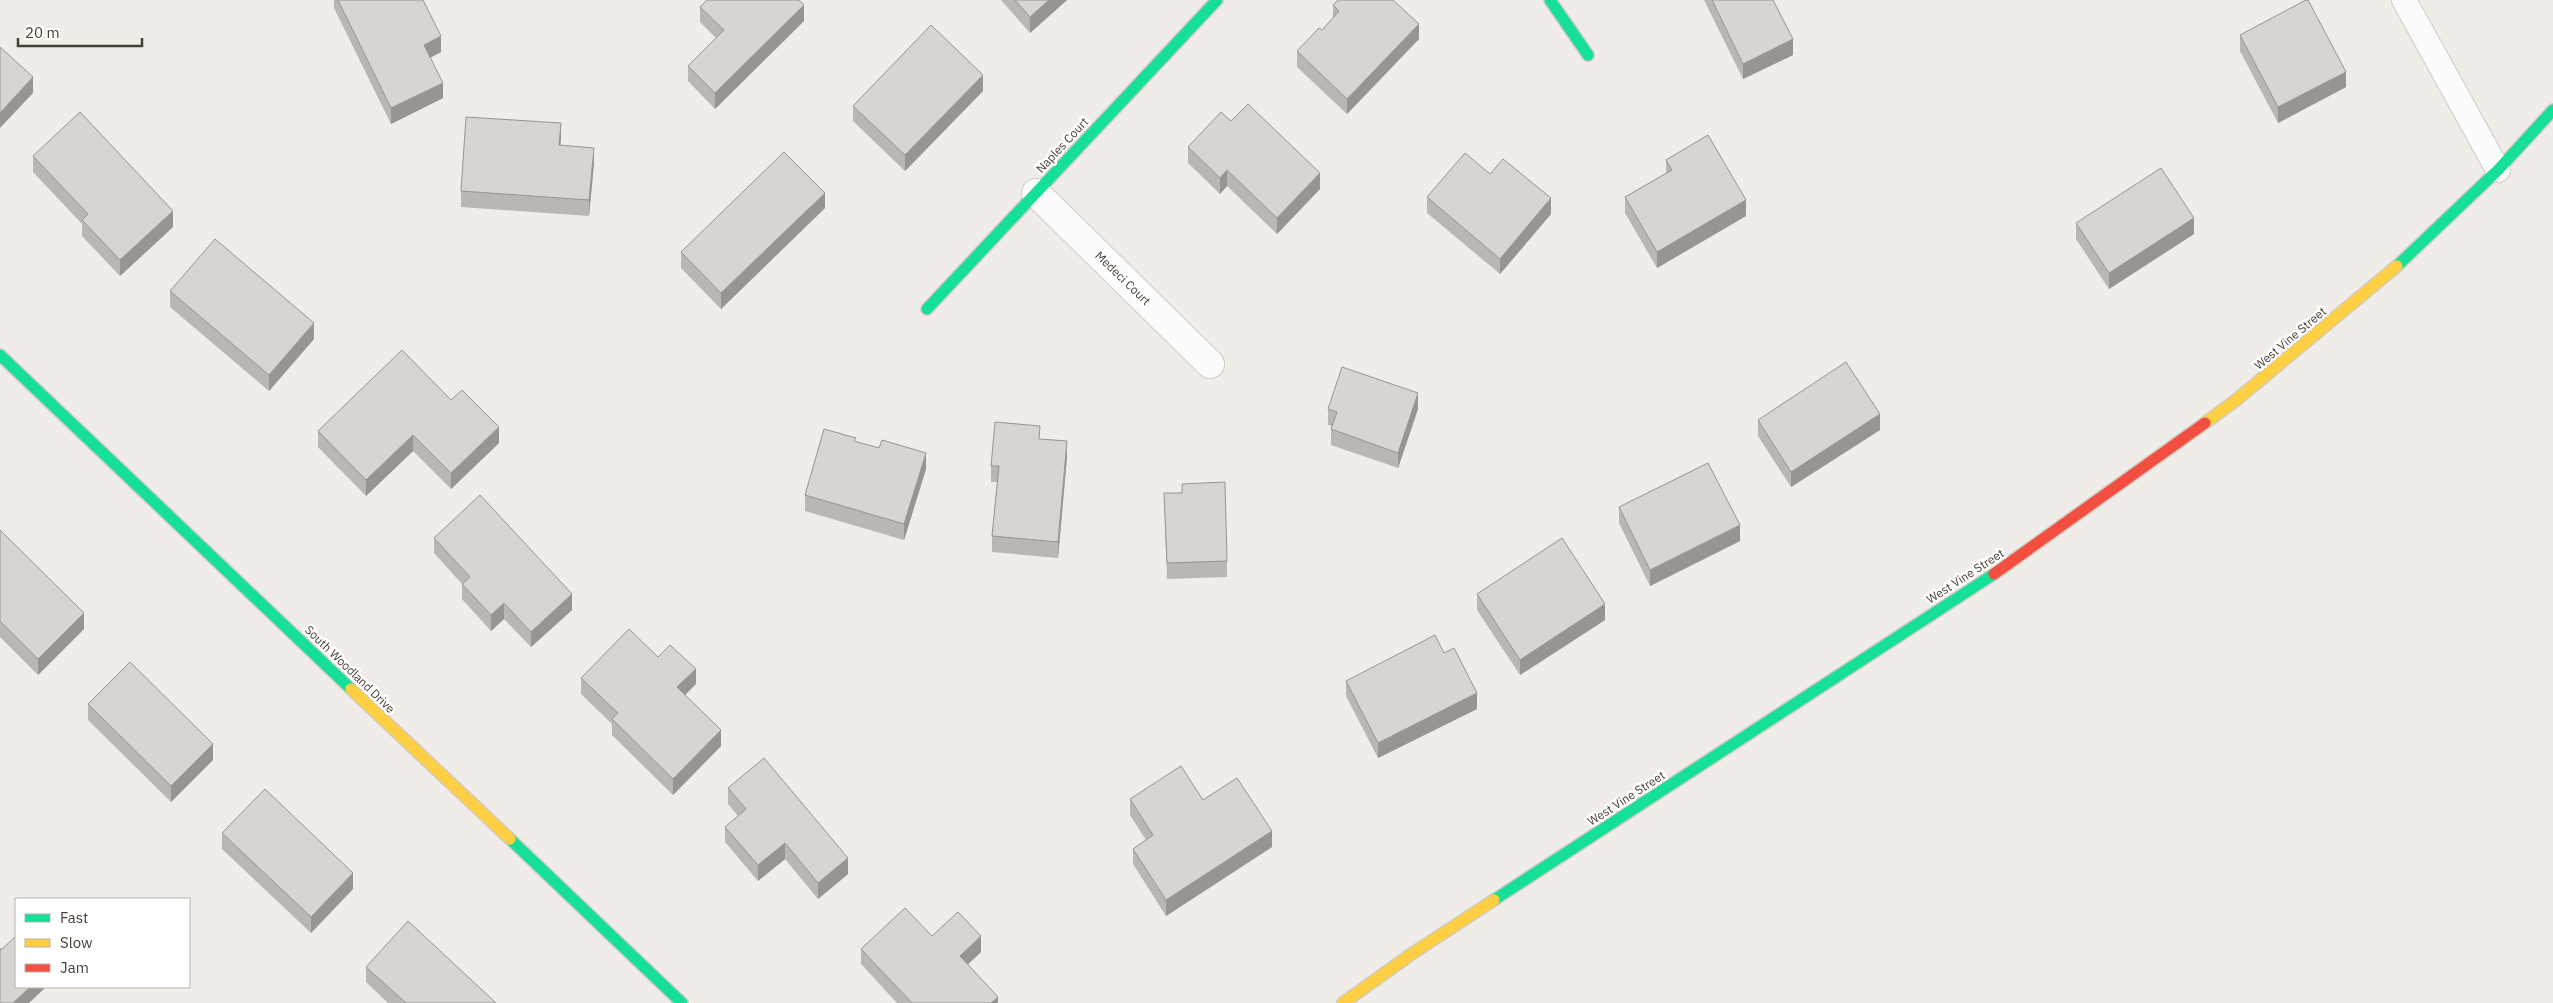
<svg xmlns="http://www.w3.org/2000/svg" width="2553" height="1003" viewBox="0 0 2553 1003" font-family="'IBM Plex Sans',sans-serif">
  <rect width="100%" height="100%" fill="#f0ede8"/>
  <g fill="none" stroke-linecap="round" stroke-linejoin="round">
    <defs>
      <polyline id="lane" points="2404,0 2498,170"/>
      <polyline id="street" points="1036,193 1210,364"/>
      <g id="fast">
        <polyline points="1550,0 1588,55"/>
        <polyline points="2397,266 2498,170 2553,110"/>
        <polyline points="927,309 1217,0"/>
        <polyline points="0,355 351,689"/>
        <polyline points="510,839 682,1003"/>
        <polyline points="1494,900 1994,574"/>
      </g>
      <g id="slow">
        <polyline points="2205,423 2235,401 2397,266"/>
        <polyline points="351,689 510,839"/>
        <polyline points="1343,1003 1413,953 1494,900"/>
      </g>
      <polyline id="jam" points="1994,574 2205,423"/>
    </defs>
    <use href="#lane" stroke="#cecbc5" stroke-width="26"/>
    <use href="#street" stroke="#cecbc5" stroke-width="30"/>
    <use href="#fast" stroke="#d1cbbf" stroke-width="14"/>
    <use href="#slow" stroke="#d1cbbf" stroke-width="14"/>
    <use href="#jam" stroke="#d1cbbf" stroke-width="14"/>
    <use href="#lane" stroke="#fdfcfc" stroke-width="24"/>
    <use href="#street" stroke="#fdfcfc" stroke-width="28"/>
    <use href="#fast" stroke="#16e098" stroke-width="11"/>
    <use href="#slow" stroke="#ffcf43" stroke-width="11"/>
    <use href="#jam" stroke="#f24e42" stroke-width="11"/>
  </g>
  <g fill="#bab6b2">
    <polygon points="334,0 423,0 441,52 430,58 443,98 391,124 334,8"/>
    <polygon points="1001,0 1067,0 1030,33"/>
    <polygon points="1704,0 1773,0 1793,55 1743,79"/>
    <polygon points="1333,5 1419,39 1347,114 1297,67 1297,51 1322,30 1333,18"/>
    <polygon points="700,7 804,21 715,109 688,81 688,66 716,38 700,22"/>
    <polygon points="2240,35 2346,87 2278,123 2240,51"/>
    <polygon points="983,91 905,171 853,121 853,106"/>
    <polygon points="1231,121 1320,189 1277,234 1227,186 1220,194 1188,163 1188,147"/>
    <polygon points="561,139 560,146 594,163 589,216 461,207 461,191"/>
    <polygon points="33,156 173,227 120,276 82,236 82,224 33,172"/>
    <polygon points="1666,160 1746,216 1657,268 1625,213 1625,197 1666,173"/>
    <polygon points="1490,174 1551,214 1500,274 1427,213 1427,197"/>
    <polygon points="825,208 721,309 681,268 681,252"/>
    <polygon points="2076,223 2194,234 2109,289 2076,239"/>
    <polygon points="170,291 314,339 269,391 170,307"/>
    <polygon points="451,400 499,443 451,489 413,451 366,496 318,447 318,431"/>
    <polygon points="1328,409 1418,409 1398,468 1331,445 1331,429 1332,426 1328,425"/>
    <polygon points="1758,420 1880,430 1791,487 1758,436"/>
    <polygon points="1040,439 1067,457 1058,558 992,552 992,536 997,482 991,482 991,466"/>
    <polygon points="856,442 879,448 926,469 904,540 805,511 805,495"/>
    <polygon points="1164,493 1227,561 1227,577 1167,579"/>
    <polygon points="1619,507 1740,541 1650,586 1619,523"/>
    <polygon points="0,530 84,629 38,675 0,637"/>
    <polygon points="434,538 572,610 531,647 504,619 491,631 462,599 462,584 434,553"/>
    <polygon points="1477,594 1605,620 1520,675 1477,610"/>
    <polygon points="1444,653 1477,709 1378,758 1346,696 1346,681"/>
    <polygon points="658,657 696,684 685,695 721,746 673,795 612,735 612,724 581,694 581,678"/>
    <polygon points="88,704 213,760 171,802 88,720"/>
    <polygon points="728,788 848,874 818,899 785,859 758,881 725,842 725,827 738,816 728,804"/>
    <polygon points="1130,799 1203,800 1272,847 1166,916 1133,864 1133,849 1146,840 1130,815"/>
    <polygon points="222,833 353,889 311,933 222,849"/>
    <polygon points="932,936 981,952 968,964 998,1003 897,1003 861,964 861,949"/>
    <polygon points="366,967 496,1003 388,1003 366,982"/>
  </g>
  <g fill="#979491">
    <polygon points="1049,0 1067,0 1030,33 1030,17"/>
    <polygon points="804,5 804,21 715,109 715,93"/>
    <polygon points="1419,24 1419,39 1347,114 1347,99"/>
    <polygon points="441,36 441,52 424,61 424,45"/>
    <polygon points="1793,39 1793,55 1743,79 1743,64"/>
    <polygon points="2346,72 2346,87 2278,123 2278,107"/>
    <polygon points="983,75 983,91 905,171 905,155"/>
    <polygon points="33,77 33,93 0,128 0,113"/>
    <polygon points="443,83 443,98 391,124 391,108"/>
    <polygon points="561,123 561,139 559,161 559,145"/>
    <polygon points="594,148 594,163 589,216 589,200"/>
    <polygon points="1227,170 1227,186 1220,194 1220,178"/>
    <polygon points="1320,173 1320,189 1277,234 1277,218"/>
    <polygon points="825,193 825,208 721,309 721,293"/>
    <polygon points="1551,198 1551,214 1500,274 1500,259"/>
    <polygon points="1746,200 1746,216 1657,268 1657,252"/>
    <polygon points="173,211 173,227 120,276 120,260"/>
    <polygon points="2194,218 2194,234 2109,289 2109,273"/>
    <polygon points="314,323 314,339 269,391 269,375"/>
    <polygon points="1418,393 1418,409 1398,468 1398,453"/>
    <polygon points="1880,414 1880,430 1791,487 1791,472"/>
    <polygon points="499,427 499,443 451,489 451,473"/>
    <polygon points="413,435 413,451 366,496 366,480"/>
    <polygon points="1067,441 1067,457 1058,558 1058,542"/>
    <polygon points="926,453 926,469 904,540 904,524"/>
    <polygon points="1740,525 1740,541 1650,586 1650,570"/>
    <polygon points="572,594 572,610 531,647 531,632"/>
    <polygon points="504,603 504,619 491,631 491,615"/>
    <polygon points="1605,604 1605,620 1520,675 1520,660"/>
    <polygon points="84,613 84,629 38,675 38,659"/>
    <polygon points="696,669 696,684 677,703 677,687"/>
    <polygon points="1477,693 1477,709 1378,758 1378,743"/>
    <polygon points="721,730 721,746 673,795 673,779"/>
    <polygon points="213,744 213,760 171,802 171,786"/>
    <polygon points="1272,831 1272,847 1166,916 1166,900"/>
    <polygon points="785,843 785,859 758,881 758,865"/>
    <polygon points="848,858 848,874 818,899 818,883"/>
    <polygon points="353,873 353,889 311,933 311,917"/>
    <polygon points="981,936 981,952 960,972 960,956"/>
    <polygon points="30,987 46,987 29,1003 13,1003"/>
    <polygon points="998,997 998,1003 991,1003"/>
  </g>
  <g fill="#d8d4cf" stroke="#979491">
    <polygon points="338,0 423,0 441,36 424,45 443,83 391,108"/>
    <polygon points="707,0 799,0 804,5 715,93 688,66 724,30 700,7"/>
    <polygon points="1015,0 1049,0 1030,17"/>
    <polygon points="1338,0 1393,0 1419,24 1347,99 1297,51 1319,28 1322,30 1339,11 1333,5"/>
    <polygon points="1712,0 1773,0 1793,39 1743,64"/>
    <polygon points="2306,0 2308,0 2346,72 2278,107 2240,35"/>
    <polygon points="931,25 983,75 905,155 853,106"/>
    <polygon points="0,47 33,77 0,113"/>
    <polygon points="1248,104 1320,173 1277,218 1227,170 1220,178 1188,147 1221,112 1231,121"/>
    <polygon points="80,112 173,211 120,260 82,220 88,214 33,156"/>
    <polygon points="466,117 561,123 559,145 594,148 589,200 461,191"/>
    <polygon points="1708,135 1746,200 1657,252 1625,197 1672,170 1666,160"/>
    <polygon points="784,152 825,193 721,293 681,252"/>
    <polygon points="1465,153 1490,174 1503,159 1551,198 1500,259 1427,197"/>
    <polygon points="2161,168 2194,218 2109,273 2076,223"/>
    <polygon points="215,239 314,323 269,375 170,291"/>
    <polygon points="402,350 451,400 462,390 499,427 451,473 413,435 366,480 318,431"/>
    <polygon points="1846,362 1880,414 1791,472 1758,420"/>
    <polygon points="1342,367 1418,393 1398,453 1331,429 1337,412 1328,409"/>
    <polygon points="995,422 1040,426 1039,439 1067,441 1058,542 992,536 999,466 991,466"/>
    <polygon points="824,429 856,438 854,441 879,448 882,440 926,453 904,524 805,495"/>
    <polygon points="1708,463 1740,525 1650,570 1619,507"/>
    <polygon points="1225,482 1227,561 1167,563 1164,493 1182,493 1182,484"/>
    <polygon points="480,495 572,594 531,632 504,603 491,615 462,584 470,577 434,538"/>
    <polygon points="0,530 84,613 38,659 0,621"/>
    <polygon points="1562,538 1605,604 1520,660 1477,594"/>
    <polygon points="629,629 658,657 670,645 696,669 677,687 721,730 673,779 612,719 618,713 581,678"/>
    <polygon points="1435,635 1444,653 1454,648 1477,693 1378,743 1346,681"/>
    <polygon points="130,662 213,744 171,786 88,704"/>
    <polygon points="764,758 848,858 818,883 785,843 758,865 725,827 746,809 728,788"/>
    <polygon points="1181,766 1203,800 1237,778 1272,831 1166,900 1133,849 1153,835 1130,799"/>
    <polygon points="265,789 353,873 311,917 222,833"/>
    <polygon points="905,908 932,936 958,912 981,936 960,956 998,997 991,1003 912,1003 861,949"/>
    <polygon points="408,921 496,1003 406,1003 366,967"/>
    <polygon points="16,936 16,987 30,987 13,1003 0,1003 0,948 1,950"/>
  </g>
  <g text-anchor="middle" dominant-baseline="central" stroke-width="5" stroke-linejoin="round" paint-order="stroke">
    <g font-size="12" fill="#463d34" stroke="#fff">
      <text transform="translate(1062 145) rotate(-47)">Naples Court</text>
      <text transform="translate(1123 278) rotate(44)">Medeci Court</text>
      <text transform="translate(2290 338) rotate(-40)">West Vine Street</text>
      <text transform="translate(1965 576) rotate(-33)">West Vine Street</text>
      <text transform="translate(350 669) rotate(44)">South Woodland Drive</text>
      <text transform="translate(1626 798) rotate(-33)">West Vine Street</text>
    </g>
  </g>
  <rect x="15" y="898" width="175" height="90" fill="#ffffff" stroke="#b5b1ae"/>
  <rect x="25" y="914" width="25" height="8" fill="#16e098" stroke="#b5b1ae"/>
  <text x="60" y="923" font-size="15" fill="#463d34">Fast</text>
  <rect x="25" y="939" width="25" height="8" fill="#ffcf43" stroke="#b5b1ae"/>
  <text x="60" y="948" font-size="15" fill="#463d34">Slow</text>
  <rect x="25" y="964" width="25" height="8" fill="#f24e42" stroke="#b5b1ae"/>
  <text x="60" y="973" font-size="15" fill="#463d34">Jam</text>
  <path d="M18 38v8h124v-8" fill="none" stroke="#463d34" stroke-width="2.5"/>
  <text x="25" y="38" font-size="15" fill="#463d34" stroke="#ffffff" stroke-width="4" paint-order="stroke">20 m</text>
</svg>
